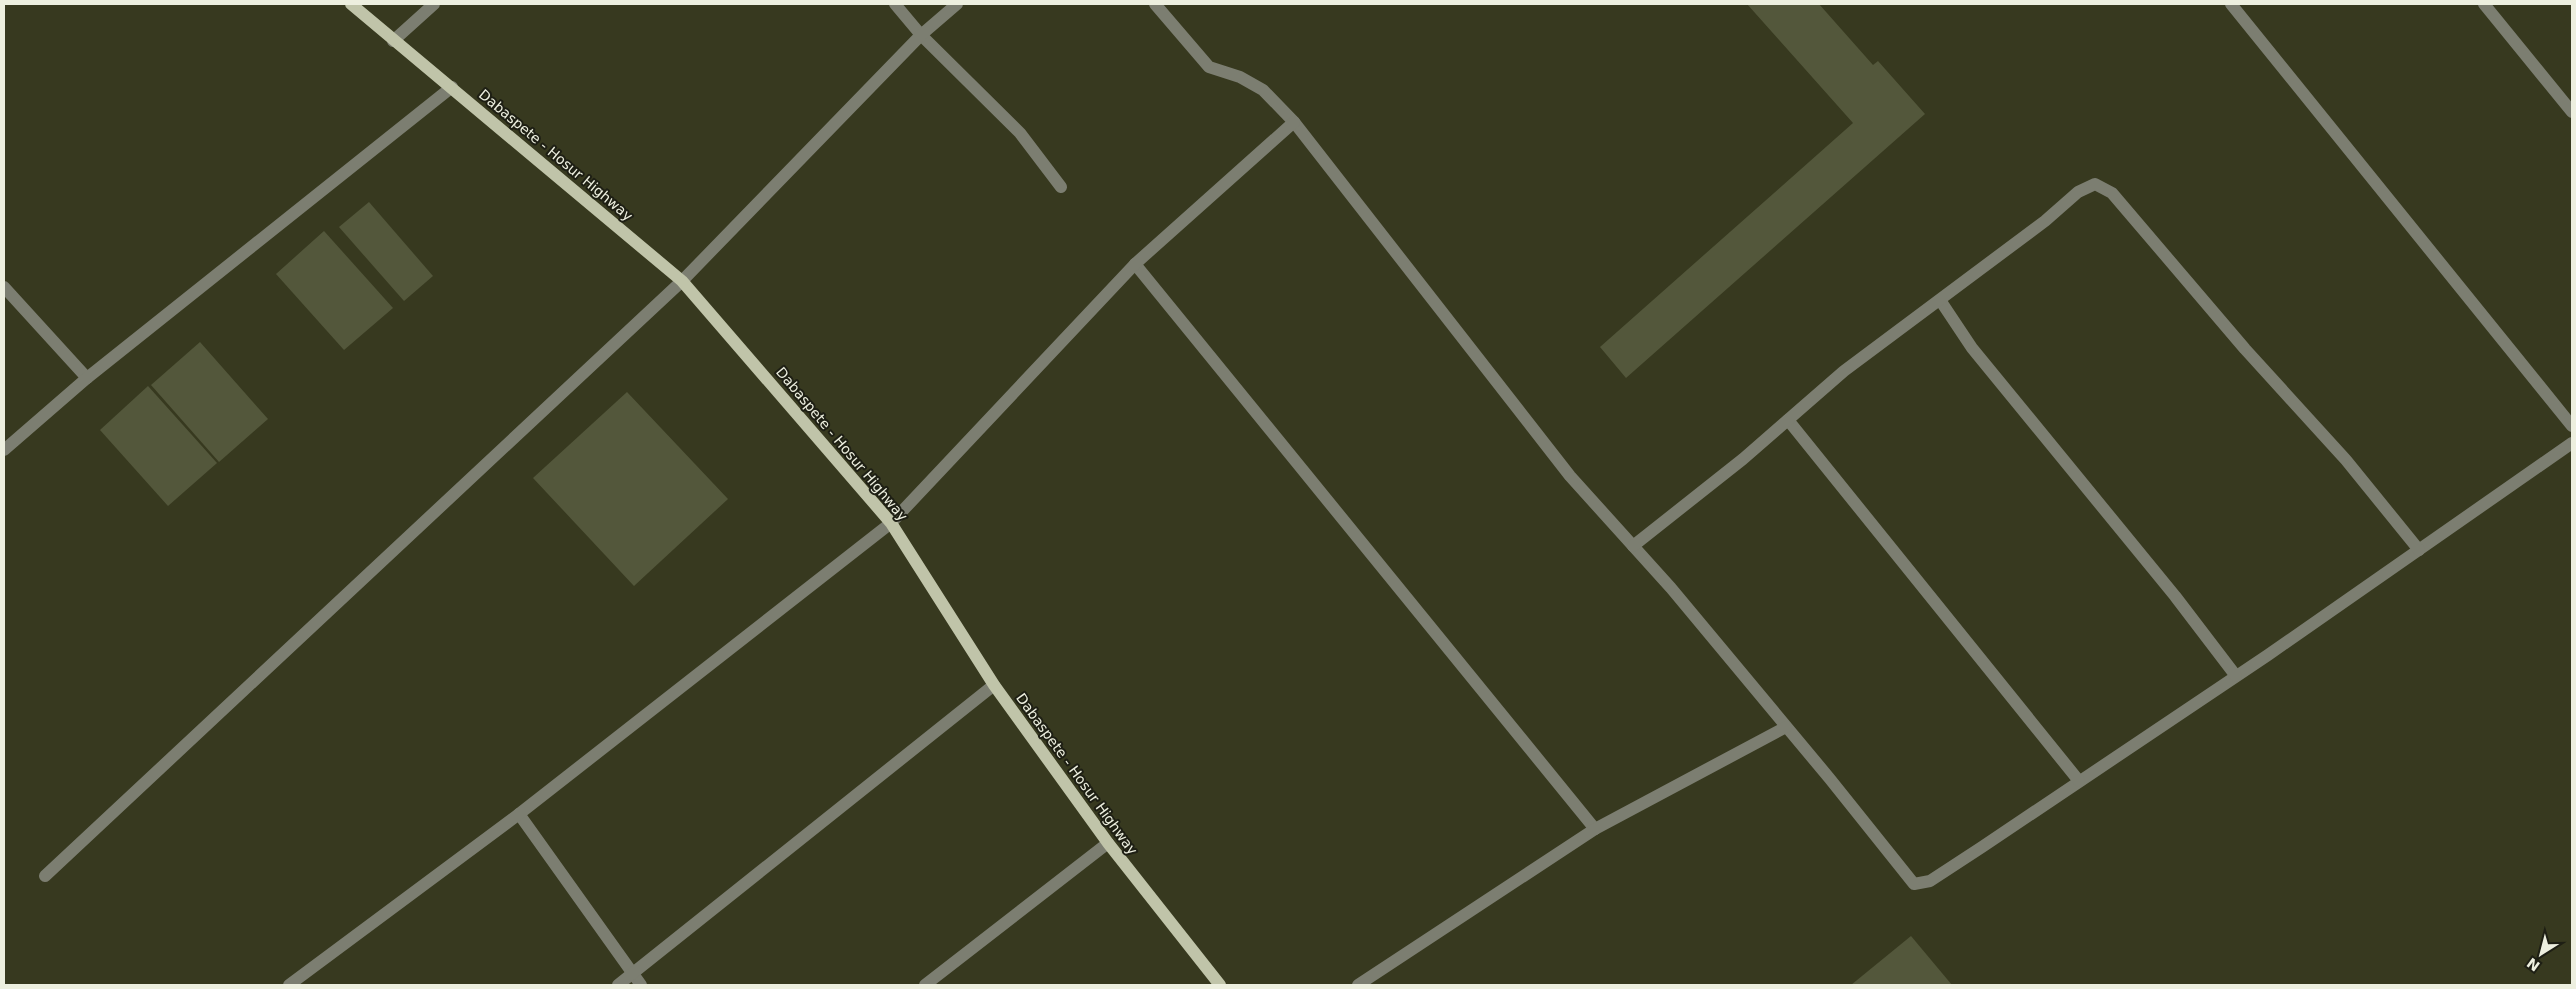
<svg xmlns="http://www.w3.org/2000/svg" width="2576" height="989" viewBox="0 0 2576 989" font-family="'DejaVu Sans',sans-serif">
  <rect width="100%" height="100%" fill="#37391f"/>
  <g fill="#53573b">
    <polygon points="1747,4 1819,4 1873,65 1878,61 1925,114 1626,378 1600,347 1853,123"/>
    <polygon points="369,202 433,276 404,301 339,227"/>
    <polygon points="324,231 393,308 344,350 276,274"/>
    <polygon points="200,342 268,419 219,462 151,385"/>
    <polygon points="148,386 217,463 168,506 100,430"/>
    <polygon points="627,392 728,499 634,586 533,478"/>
    <polygon points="1911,936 1952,985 1851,985"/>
  </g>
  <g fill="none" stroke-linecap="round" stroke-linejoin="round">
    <g stroke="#7c7e71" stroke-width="12">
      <polyline points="895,4 921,35 1020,133 1061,187"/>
      <polyline points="1155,4 1209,67 1240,77 1263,90 1294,122 1570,476 1671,588 1830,779 1914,884 1930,881 1982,847 2268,655 2572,443"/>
      <polyline points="2231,4 2572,426"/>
      <polyline points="2484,4 2572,112"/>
      <polyline points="393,41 434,4"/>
      <polyline points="1135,264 1595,829"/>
      <polyline points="4,287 87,378"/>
      <polyline points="1940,300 1972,348 2175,596 2236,676"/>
      <polyline points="1788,420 2079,781"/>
      <polyline points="4,450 87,378 452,87"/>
      <polyline points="1633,546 1743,459 1844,371 2045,221 2078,192 2095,184 2112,193 2245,349 2346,460 2419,550"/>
      <polyline points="519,814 641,985"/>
      <polyline points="45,876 682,281 921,35 957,4"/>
      <polyline points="289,985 519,814 891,523 1135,264 1294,122"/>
      <polyline points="618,985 994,685"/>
      <polyline points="925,985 1108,843"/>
      <polyline points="1358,985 1595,829 1786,727"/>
    </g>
    <polyline stroke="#c0c4a9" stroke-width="12" points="351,4 682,281 891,523 994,685 1108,843 1220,985"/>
  </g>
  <g text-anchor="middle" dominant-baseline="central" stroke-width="4" stroke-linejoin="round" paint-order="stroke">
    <g font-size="14" fill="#edefdf" stroke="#1e1f14">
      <text transform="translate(556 155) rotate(40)">Dabaspete - Hosur Highway</text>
      <text transform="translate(842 444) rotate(50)">Dabaspete - Hosur Highway</text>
      <text transform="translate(1077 774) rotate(54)">Dabaspete - Hosur Highway</text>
    </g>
  </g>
  <rect width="2576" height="989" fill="none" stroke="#edefdf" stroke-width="10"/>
  <g transform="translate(2541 954) rotate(216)" stroke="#1e1f14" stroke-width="4" paint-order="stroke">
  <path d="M0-4L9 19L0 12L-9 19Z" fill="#edefdf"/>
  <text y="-8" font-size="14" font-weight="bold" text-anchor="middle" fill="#edefdf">N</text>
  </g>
</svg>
